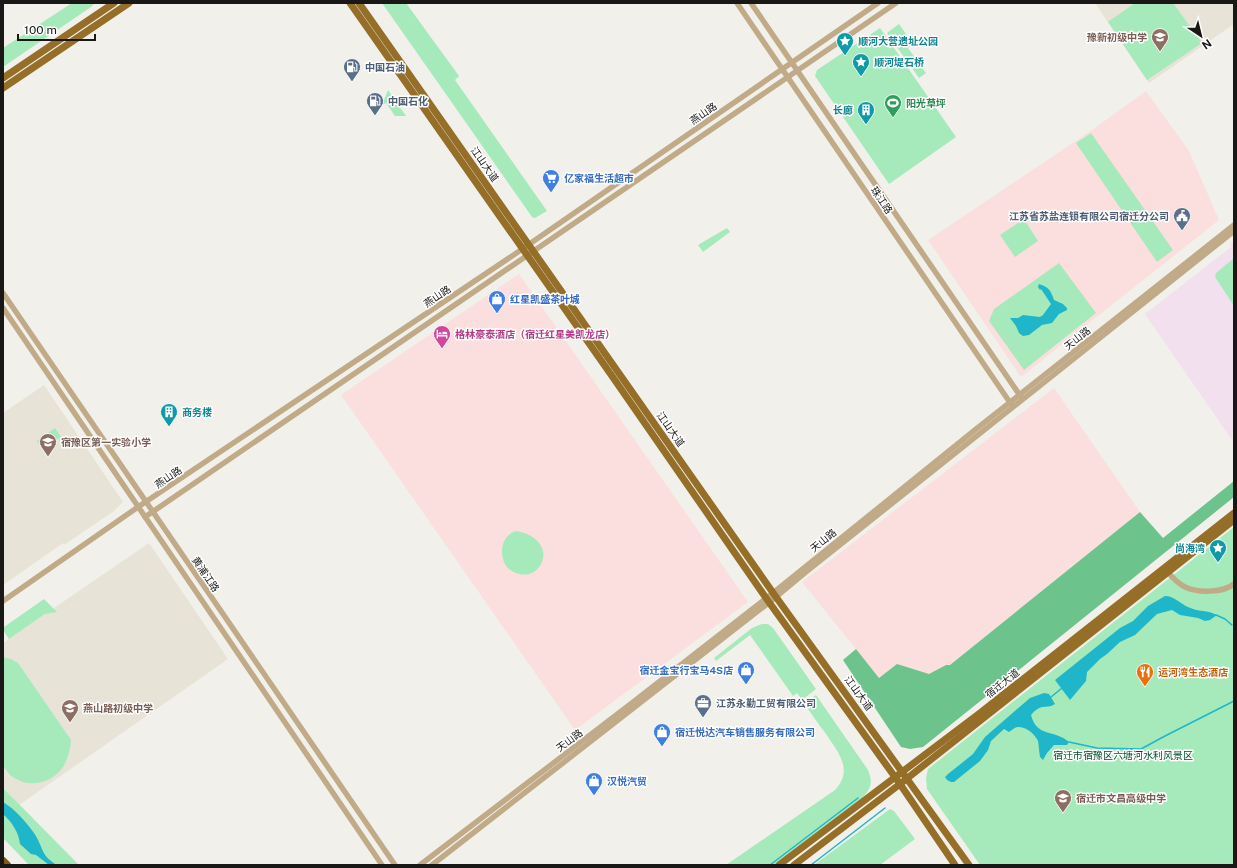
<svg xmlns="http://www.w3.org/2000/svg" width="1237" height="868" viewBox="0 0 1237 868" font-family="'Public Sans','Noto Sans SC',sans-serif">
  <rect width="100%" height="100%" fill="#f2f0eb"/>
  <g fill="#fadfde">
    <polygon points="1146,91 1189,151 1219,220 1021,377 928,240 1092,130"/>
    <polygon points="519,274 748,602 575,730 341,395"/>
    <polygon points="1054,388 1140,512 950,665 945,665 929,675 897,664 879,678 802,582"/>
  </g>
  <polygon fill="#f3e0ef" points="1234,241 1234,438 1232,440 1145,314 1231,247 1230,244"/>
  <g fill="#e7e3d7">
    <polygon points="1095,3 1234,3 1234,24 1149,83"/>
    <polygon points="44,385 123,502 114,511 64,545 63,543 3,585 3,413"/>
    <polygon points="149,543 228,659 19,805 3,787 3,643"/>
  </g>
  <g fill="#a6eabb">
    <polygon points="72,3 95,3 91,7 3,67 3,48"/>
    <polygon points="382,3 406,3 459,76 455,80 547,211 535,218 532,217"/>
    <polygon points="1135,3 1173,3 1202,43 1147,80 1108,22"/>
    <polygon points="899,24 913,44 908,48 926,73 919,78 887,33"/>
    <polygon points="880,28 956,137 889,184 815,76 817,70"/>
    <polygon points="388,90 406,116 395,116 386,103 382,105"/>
    <polygon points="1091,133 1173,250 1157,262 1076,143"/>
    <polygon points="1024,219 1038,241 1015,257 1000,235"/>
    <polygon points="727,228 730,232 703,252 698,245"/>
    <polygon points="1234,258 1234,306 1215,277 1216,273"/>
    <polygon points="1059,263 1096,313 1024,370 989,321 994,309"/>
    <polygon points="55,428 61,437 43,449 37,441"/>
    <polygon points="1234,527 1234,865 980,865 927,789 926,778 928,769"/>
    <path d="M516,531C534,533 552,549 539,567C530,580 509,575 504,562C499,550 503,535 516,531Z"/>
    <polygon points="44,599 57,612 45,614 9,639 3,630 4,627"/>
    <polygon points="762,624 768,624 773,628 816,689 802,700 797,693 793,696 750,635 716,661 714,658 752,628"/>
    <path d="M3,657L11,659L18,663L71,740C70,751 67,764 59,772C48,783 30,787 16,779C10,776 7,771 3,766Z"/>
    <path d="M816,695L868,770C874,784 870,790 860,800L774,865H726L835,790C854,770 838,752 826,734C818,724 811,713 804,703Z"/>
    <polygon points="3,788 79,865 29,865 3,838"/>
    <polygon points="890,809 894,811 915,839 880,865 814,865"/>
  </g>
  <polygon fill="#6cc38b" points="1234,481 1234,497 923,747 910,749 901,747 843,660 856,649 879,678 897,664 929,674 946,665 950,665 1140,512 1163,538"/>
  <g fill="#1fb6c9">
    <path d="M1039,284C1049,287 1051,291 1054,300L1063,304L1067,308V310L1059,314L1052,323L1042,325L1029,335L1023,336L1019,333L1016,326L1010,318H1018L1023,315L1040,317L1043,315L1051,304L1041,289L1040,290L1038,287Z"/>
    <path d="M1165,596C1174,596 1181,604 1188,607C1198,612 1208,610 1217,615L1210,620L1205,621L1198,618L1180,615L1172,610L1157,614L1135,635L1120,642L1107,654L1100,659L1087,672L1086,681L1070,700L1055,680L1120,628L1133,621L1148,606Z"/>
    <path d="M1044,693L1049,694L1055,704C1045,710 1042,702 1031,715C1037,738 1054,729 1069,742L1067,745H1054L1047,753L1043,760L1040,757C1039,752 1039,746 1038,741C1034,733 1026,727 1018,727C1015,727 1012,730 1009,732L1004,729L991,741L988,750L980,761L954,782H951L947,780L945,777L948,774L973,754L985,737L1016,710L1030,698Z"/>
    <path d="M3,802C15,809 26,822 34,833C44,848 40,855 57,865H49L36,855L31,854L20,844C19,833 12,822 3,814Z"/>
  </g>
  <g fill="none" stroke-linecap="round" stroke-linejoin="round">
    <g stroke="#1fb6c9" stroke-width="1.5">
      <polyline points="1216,615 1225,619 1232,625"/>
      <polyline points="1051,697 1062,688"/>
      <polyline points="1069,742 1097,748 1141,749 1165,736 1234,701"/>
      <polyline points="770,865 858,798"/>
      <polyline points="811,865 885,808"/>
    </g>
    <g stroke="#c0aa88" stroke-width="5.5">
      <polyline points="737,3 1011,404"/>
      <polyline points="751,3 1021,397"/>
      <polyline points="3,293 395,865"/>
      <polyline points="3,308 382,865"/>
      <polyline points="145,517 896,3"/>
      <path d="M1166,570C1171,576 1177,583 1185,587C1198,593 1223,593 1234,584"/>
      <polyline points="3,601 138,507 515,254 878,3"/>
      <polyline points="420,865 632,703 773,593 975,430 1234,225"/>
      <polyline points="432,865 776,597 806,572 1234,231"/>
    </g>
    <g stroke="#956e27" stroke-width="7">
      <polyline points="350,3 612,376 766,598 900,784 955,865"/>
      <polyline points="359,3 776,597 969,865"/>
      <polyline points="3,78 114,3"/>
      <polyline points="3,88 129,3"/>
      <polyline points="779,865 980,713 1234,513"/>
      <polyline points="794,865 900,784 1234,520"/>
    </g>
    <polyline stroke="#7f5b16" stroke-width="8" points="3,861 7,865"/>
  </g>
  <defs>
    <symbol id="school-pin" viewBox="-11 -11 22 30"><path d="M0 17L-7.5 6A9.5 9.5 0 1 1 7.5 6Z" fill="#8d6e63" stroke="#fff"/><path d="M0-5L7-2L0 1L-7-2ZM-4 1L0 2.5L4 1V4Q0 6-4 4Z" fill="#fff"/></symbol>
    <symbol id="sight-pin" viewBox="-11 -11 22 30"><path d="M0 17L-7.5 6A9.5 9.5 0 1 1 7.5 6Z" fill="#0f9aa8" stroke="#fff"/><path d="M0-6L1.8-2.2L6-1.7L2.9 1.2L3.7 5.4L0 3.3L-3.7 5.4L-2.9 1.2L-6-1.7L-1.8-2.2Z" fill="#fff"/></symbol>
    <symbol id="fuel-pin" viewBox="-11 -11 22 30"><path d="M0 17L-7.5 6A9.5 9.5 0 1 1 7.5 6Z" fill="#5c6f8a" stroke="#fff"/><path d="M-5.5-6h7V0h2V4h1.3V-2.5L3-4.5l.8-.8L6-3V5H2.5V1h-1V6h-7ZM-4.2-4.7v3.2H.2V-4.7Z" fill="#fff"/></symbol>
    <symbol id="stadium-pin" viewBox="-11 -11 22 30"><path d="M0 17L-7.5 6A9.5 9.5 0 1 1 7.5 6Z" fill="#2e9e5b" stroke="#fff"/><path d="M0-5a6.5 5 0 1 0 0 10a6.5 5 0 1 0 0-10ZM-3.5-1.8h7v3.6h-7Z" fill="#fff"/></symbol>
    <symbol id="building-pin" viewBox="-11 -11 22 30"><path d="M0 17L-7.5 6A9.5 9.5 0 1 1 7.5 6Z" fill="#0f9aa8" stroke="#fff"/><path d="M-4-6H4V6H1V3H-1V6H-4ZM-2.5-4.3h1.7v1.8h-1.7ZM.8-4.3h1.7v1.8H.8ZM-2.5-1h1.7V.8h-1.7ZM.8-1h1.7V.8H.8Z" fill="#fff"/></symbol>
    <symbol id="supermarket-pin" viewBox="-11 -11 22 30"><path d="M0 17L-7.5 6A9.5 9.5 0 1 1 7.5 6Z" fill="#3f7fe0" stroke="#fff"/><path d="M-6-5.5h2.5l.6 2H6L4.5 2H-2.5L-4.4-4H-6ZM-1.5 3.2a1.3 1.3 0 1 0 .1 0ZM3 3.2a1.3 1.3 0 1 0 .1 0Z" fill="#fff"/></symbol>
    <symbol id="civic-pin" viewBox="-11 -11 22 30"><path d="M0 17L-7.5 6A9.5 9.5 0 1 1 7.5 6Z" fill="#5c6f8a" stroke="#fff"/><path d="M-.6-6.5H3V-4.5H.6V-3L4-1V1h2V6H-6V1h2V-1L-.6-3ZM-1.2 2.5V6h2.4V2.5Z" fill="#fff"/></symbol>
    <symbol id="shop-pin" viewBox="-11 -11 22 30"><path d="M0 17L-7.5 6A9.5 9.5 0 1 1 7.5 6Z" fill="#3f7fe0" stroke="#fff"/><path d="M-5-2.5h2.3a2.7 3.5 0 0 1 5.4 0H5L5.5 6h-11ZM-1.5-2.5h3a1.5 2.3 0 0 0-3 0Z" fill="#fff"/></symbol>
    <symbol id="hotel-pin" viewBox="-11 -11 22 30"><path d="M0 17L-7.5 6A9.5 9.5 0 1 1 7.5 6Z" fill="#d1479c" stroke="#fff"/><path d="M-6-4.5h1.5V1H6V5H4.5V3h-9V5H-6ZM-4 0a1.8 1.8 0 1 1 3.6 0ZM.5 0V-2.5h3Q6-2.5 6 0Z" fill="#fff"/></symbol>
    <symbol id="restaurant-pin" viewBox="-11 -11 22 30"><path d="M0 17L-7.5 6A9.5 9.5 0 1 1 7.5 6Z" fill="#e8710a" stroke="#fff"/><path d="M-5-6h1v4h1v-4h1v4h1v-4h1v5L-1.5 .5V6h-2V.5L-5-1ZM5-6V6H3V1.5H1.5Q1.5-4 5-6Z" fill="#fff"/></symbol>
    <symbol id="office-pin" viewBox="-11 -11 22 30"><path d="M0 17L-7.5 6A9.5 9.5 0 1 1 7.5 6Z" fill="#5c6f8a" stroke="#fff"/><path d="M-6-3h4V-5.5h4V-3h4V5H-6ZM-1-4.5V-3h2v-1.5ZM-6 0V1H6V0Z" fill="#fff"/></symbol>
  </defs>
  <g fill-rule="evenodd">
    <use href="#school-pin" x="1150" y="27" width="20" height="27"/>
    <use href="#sight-pin" x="835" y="31" width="20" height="27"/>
    <use href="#sight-pin" x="851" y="52" width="20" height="27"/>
    <use href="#fuel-pin" x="342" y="57" width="20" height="27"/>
    <use href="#fuel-pin" x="365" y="91" width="20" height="27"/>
    <use href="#stadium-pin" x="883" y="93" width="20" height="27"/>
    <use href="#building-pin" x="856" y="100" width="20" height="27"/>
    <use href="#supermarket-pin" x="541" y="168" width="20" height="27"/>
    <use href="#civic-pin" x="1172" y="206" width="20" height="27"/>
    <use href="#shop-pin" x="487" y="289" width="20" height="27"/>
    <use href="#hotel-pin" x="432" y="324" width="20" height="27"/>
    <use href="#building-pin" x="159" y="402" width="20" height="27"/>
    <use href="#school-pin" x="38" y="432" width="20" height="27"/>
    <use href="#sight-pin" x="1208" y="538" width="20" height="27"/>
    <use href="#shop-pin" x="736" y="660" width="20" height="27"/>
    <use href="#restaurant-pin" x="1135" y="662" width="20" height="27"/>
    <use href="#office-pin" x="693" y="693" width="20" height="27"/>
    <use href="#school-pin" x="60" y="698" width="20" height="27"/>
    <use href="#shop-pin" x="652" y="722" width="20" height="27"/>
    <use href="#shop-pin" x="584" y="771" width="20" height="27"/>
    <use href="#school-pin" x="1053" y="788" width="20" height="27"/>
  </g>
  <g text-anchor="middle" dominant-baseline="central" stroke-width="3" stroke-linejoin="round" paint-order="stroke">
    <g font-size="10" font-weight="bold" fill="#785e54" stroke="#fff" text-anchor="start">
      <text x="1147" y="37" text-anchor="end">豫新初级中学</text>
      <text x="61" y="442">宿豫区第一实验小学</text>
      <text x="83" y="708">燕山路初级中学</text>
      <text x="1076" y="798">宿迁市文昌高级中学</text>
    </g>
    <g font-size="10" font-weight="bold" fill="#0d838f" stroke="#fff" text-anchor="start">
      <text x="858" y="41">顺河大营遗址公园</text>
      <text x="874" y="62">顺河堤石桥</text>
      <text x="853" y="110" text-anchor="end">长廊</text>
      <text x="182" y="412">商务楼</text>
      <text x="1205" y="548" text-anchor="end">尚海湾</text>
    </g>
    <g font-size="10" font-weight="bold" fill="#4e5e75" stroke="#fff" text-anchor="start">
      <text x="365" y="67">中国石油</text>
      <text x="388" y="101">中国石化</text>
      <text x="1169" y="216" text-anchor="end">江苏省苏盐连锁有限公司宿迁分公司</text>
      <text x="716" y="703">江苏永勤工贸有限公司</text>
    </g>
    <g font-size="10" font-weight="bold" fill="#27864d" stroke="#fff" text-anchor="start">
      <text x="906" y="103">阳光草坪</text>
    </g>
    <g font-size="10" fill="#191817" stroke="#fff">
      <text transform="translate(703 113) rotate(-35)">燕山路</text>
      <text transform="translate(485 164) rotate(55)">江山大道</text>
      <text transform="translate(882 200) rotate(56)">珠江路</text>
      <text transform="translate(437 296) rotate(-34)">燕山路</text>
      <text transform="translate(1077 338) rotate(-38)">天山路</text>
      <text transform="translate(671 429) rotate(55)">江山大道</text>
      <text transform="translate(168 477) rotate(-34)">燕山路</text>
      <text transform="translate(823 540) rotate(-39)">天山路</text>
      <text transform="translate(206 574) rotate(56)">黄浦江路</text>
      <text transform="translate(1002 683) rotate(-38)">宿迁大道</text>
      <text transform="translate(859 693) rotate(54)">江山大道</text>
      <text transform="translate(569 740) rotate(-37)">天山路</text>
    </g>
    <g font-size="10" font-weight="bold" fill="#366cbe" stroke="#fff" text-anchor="start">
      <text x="564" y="178">亿家福生活超市</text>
      <text x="510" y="299">红星凯盛茶叶城</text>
      <text x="733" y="670" text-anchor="end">宿迁金宝行宝马4S店</text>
      <text x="675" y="732">宿迁悦达汽车销售服务有限公司</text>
      <text x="607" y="781">汉悦汽贸</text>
    </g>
    <g font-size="10" font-weight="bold" fill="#b23c85" stroke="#fff" text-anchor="start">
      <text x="455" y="334">格林豪泰酒店（宿迁红星美凯龙店）</text>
    </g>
    <g font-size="10" font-weight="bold" fill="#c56008" stroke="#fff" text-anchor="start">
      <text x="1158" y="672">运河湾生态酒店</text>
    </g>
    <g font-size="10" fill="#074c29" stroke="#fff">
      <text x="1123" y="755">宿迁市宿豫区六塘河水利风景区</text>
    </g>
  </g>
  <rect width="1237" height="868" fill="none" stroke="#191817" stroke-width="8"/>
  <g transform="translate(1201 36) rotate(145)" stroke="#ffffff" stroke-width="3" paint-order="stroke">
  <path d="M0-3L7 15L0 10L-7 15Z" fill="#191817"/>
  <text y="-6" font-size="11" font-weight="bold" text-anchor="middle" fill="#191817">N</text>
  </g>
  <path d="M18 34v6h77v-6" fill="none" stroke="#191817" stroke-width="2"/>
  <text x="24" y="34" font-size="12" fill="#191817" stroke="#ffffff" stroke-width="3" paint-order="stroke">100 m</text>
</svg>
